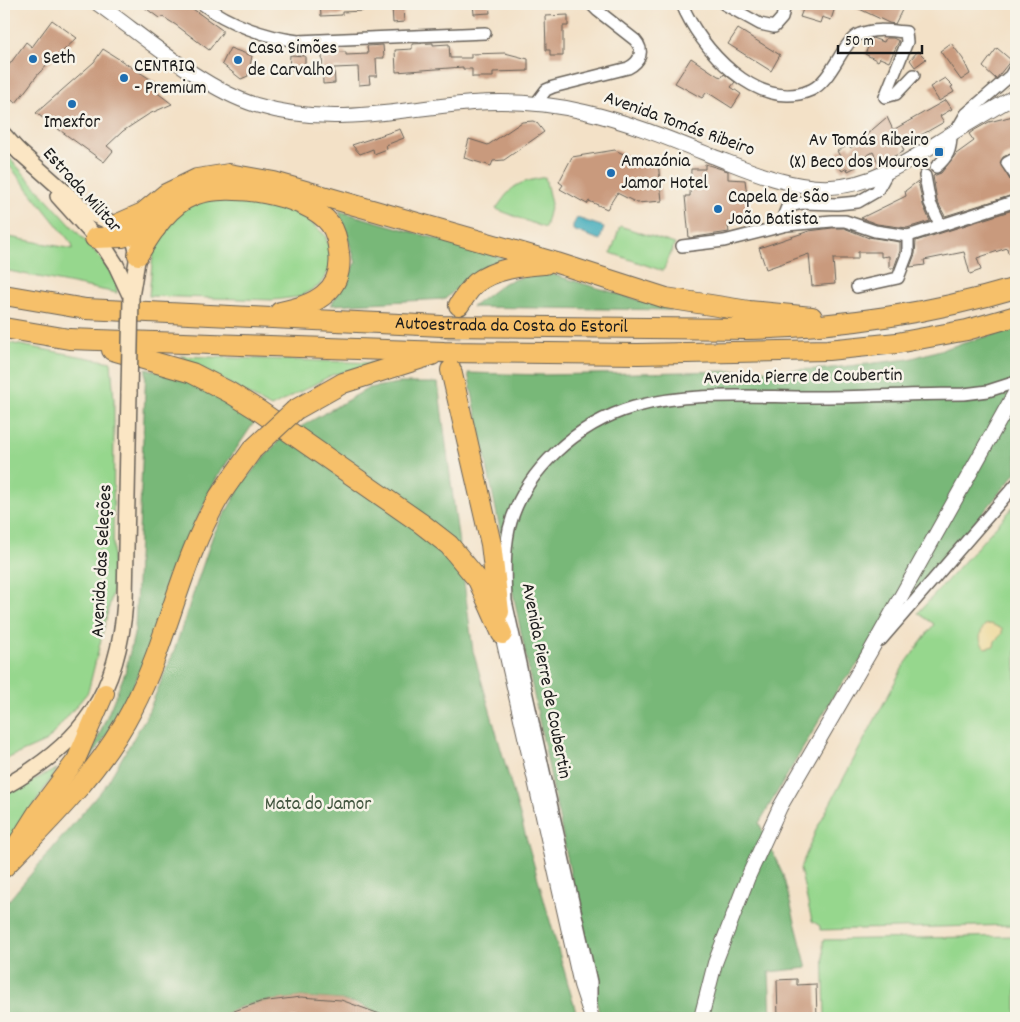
<svg xmlns="http://www.w3.org/2000/svg" width="1020" height="1022" viewBox="0 0 1020 1022" font-family="Dekko,sans-serif">
  <rect width="100%" height="100%" fill="#f7f3e8"/>
  <filter id="ink" filterUnits="userSpaceOnUse"><feTurbulence type="fractalNoise" baseFrequency=".02" numOctaves="2"/><feDisplacementMap in="SourceGraphic" scale="10" xChannelSelector="R" yChannelSelector="G"/><feConvolveMatrix kernelMatrix="1 2 1 2 8 2 1 2 1" color-interpolation-filters="sRGB"/></filter>
  <filter id="wash" filterUnits="userSpaceOnUse"><feTurbulence type="fractalNoise" baseFrequency=".0096" numOctaves="4" result="noise"/><feDisplacementMap in="SourceGraphic" scale="20" xChannelSelector="R" yChannelSelector="G"/><feGaussianBlur stdDeviation="1.12" result="paint"/><feColorMatrix in="noise" values="0 0 0 0 0 0 0 0 0 0 0 0 0 0 0 0 0 1.4 0 .05"/><feComposite in="paint" operator="in"/></filter>
  <g filter="url(#wash)">
    <rect width="100%" height="100%" fill="#f3e1c7"/>
    <g fill="#96d78d" stroke="#597a54">
      <polygon points="4,152 99,256 116,278 117,293 4,270 4,236 73,249 72,244 4,159"/>
      <path d="M545,177L551,204L545,228L496,209C514,183 515,184 545,177Z"/>
      <polygon points="239,199 276,203 305,218 325,235 330,250 330,269 319,286 298,297 273,300 149,296 153,254 169,222 188,205 209,200"/>
      <polygon points="620,226 675,244 663,271 611,253"/>
      <polygon points="4,342 111,362 114,400 113,591 88,692 47,741 4,760"/>
      <polygon points="180,356 377,363 332,375 271,407"/>
      <polygon points="1016,504 1016,925 820,930 820,926 812,921 800,869 816,830 903,667 934,624 918,613"/>
      <polygon points="57,769 4,853 4,794"/>
      <polygon points="1016,936 1016,1018 825,1018 823,940"/>
    </g>
    <g fill="#78b878" stroke="#4a6a4a">
      <polygon points="339,211 504,258 469,278 445,299 331,305 356,263"/>
      <polygon points="541,271 672,310 472,307 504,283"/>
      <polygon points="1016,328 1016,473 839,687 759,823 783,875 807,968 769,972 771,1018 600,1018 468,373 544,375 823,369 909,359"/>
      <polygon points="146,368 199,384 255,421 216,479 174,570 142,668 111,729 88,762 125,673 135,630"/>
      <polygon points="399,383 438,383 473,651 576,1012 548,1018 389,1018 361,1005 341,1000 301,997 260,1002 240,1007 216,1018 4,1018 4,906 106,785 146,717 174,651 213,535 243,482 281,438 369,388"/>
    </g>
    <path fill="#eeda9e" stroke="#857b5d" d="M991,624L1002,629V634L995,641L994,646L985,648C978,641 979,633 985,625Z"/>
    <polygon fill="#3caaba" stroke="#2c636b" points="577,218 604,227 600,240 573,230 573,225"/>
    <g id="blocks">
      <g fill="#c99a7d">
        <polygon points="140,4 186,4 222,30 222,33 209,50 176,25 163,17 159,18"/>
        <polygon points="320,4 363,4 363,11 342,12 342,15 321,16"/>
        <polygon points="473,4 489,4 490,13 474,14"/>
        <polygon points="805,4 836,4 831,20 822,17 820,23 800,17"/>
        <polygon points="849,4 905,4 895,24 889,23"/>
        <polygon points="392,5 403,5 404,22 393,23"/>
        <polygon points="568,15 568,26 563,26 563,56 550,56 550,50 546,50 545,16"/>
        <polygon points="52,20 77,38 39,73 16,103 4,95 4,72 26,42 32,47"/>
        <polygon points="738,29 780,55 771,71 728,44"/>
        <polygon points="872,38 884,42 886,38 893,38 899,41 889,62 880,58 878,61 865,54"/>
        <polygon points="433,43 433,45 449,44 450,58 471,58 471,54 505,53 528,59 528,71 493,72 493,77 472,77 472,69 463,69 463,67 396,72 395,50 412,49 412,44"/>
        <polygon points="951,43 963,59 970,74 961,80 940,51"/>
        <polygon points="383,45 384,58 376,58 377,76 369,76 370,84 359,85 358,67 334,68 335,83 323,84 322,53 346,52 346,55 368,54 367,46"/>
        <polygon points="230,48 252,56 248,76 241,79 222,64"/>
        <polygon points="997,48 1011,60 996,79 983,67"/>
        <polygon points="103,49 158,84 155,91 172,104 149,114 123,131 107,146 113,151 104,162 36,113 94,62"/>
        <polygon points="918,51 926,59 915,67 910,60"/>
        <polygon points="290,55 305,56 305,70 289,69"/>
        <polygon points="691,58 718,76 722,77 724,74 735,82 731,87 741,94 732,108 707,92 702,98 675,83"/>
        <polygon points="945,78 953,86 951,87 954,92 939,101 930,87"/>
        <polygon points="946,100 952,109 940,116 944,122 902,146 904,151 879,164 873,152 856,162 858,166 848,171 847,168 842,171 836,161 841,158 837,151 849,145 851,148 887,117 893,130"/>
        <polygon points="1013,116 1016,125 1016,151 1003,157 1000,163 1010,180 1016,183 1016,194 945,216 937,201 933,176 941,173 956,154 974,141 969,134 973,131 989,122"/>
        <polygon points="533,121 537,123 544,132 504,160 493,161 491,166 464,158 469,139 488,145 522,122"/>
        <polygon points="400,129 404,138 386,145 387,149 374,154 373,149 360,154 352,145"/>
        <polygon points="615,150 644,164 658,162 662,201 637,203 617,193 607,209 589,201 587,204 560,189 563,185 559,182 572,157"/>
        <polygon points="705,164 728,171 728,179 745,180 750,218 732,219 733,225 728,226 729,232 689,238 685,196 690,196 691,169 705,169"/>
        <polygon points="918,181 923,205 930,221 907,228 877,224 861,218 906,196 905,191"/>
        <polygon points="1016,209 1016,251 1008,253 1007,248 977,258 981,270 970,274 964,252 924,260 925,265 910,267 915,254 916,241"/>
        <polygon points="832,228 844,228 869,238 868,237 900,242 900,251 894,268 889,268 889,256 881,257 881,252 858,252 858,259 833,259 835,284 812,286 809,254 766,269 759,248 809,231"/>
        <polygon points="797,979 797,985 816,984 817,1018 778,1018 777,980"/>
        <polygon points="301,997 341,1000 391,1018 214,1018 260,1002"/>
      </g>
    </g>
  </g>
  <g filter="url(#ink)">
    <use href="#blocks" fill-opacity="0" stroke="#676158" stroke-width="1"/>
    <g fill="none" stroke-linecap="round" stroke-linejoin="round">
      <path stroke="#c8baa5" stroke-width="20" stroke-dasharray="20 10" stroke-linecap="butt" d="M451,369C450,346 448,326 459,305"/>
      <defs>
        <g id="minor">
          <path d="M202,4C229,24 265,37 298,41L485,33"/>
          <path d="M682,4C699,47 758,114 811,90C833,80 842,41 860,34C874,28 892,31 906,32L907,42L885,97L896,94L914,75"/>
          <polyline points="724,4 760,24 774,27 782,18 785,4"/>
          <path d="M537,102L546,90L553,87L628,68C640,62 645,51 635,40L598,11L591,4"/>
          <polyline points="956,131 966,114 1010,76 1016,66"/>
          <polyline points="1016,158 1007,163 1016,176"/>
          <path d="M936,167C948,157 951,150 951,134"/>
          <polyline points="925,176 930,203 940,224"/>
          <polyline points="787,225 783,217 787,207 802,203 837,204 858,202 877,191 888,171"/>
          <polyline points="682,246 724,241 787,225 832,221 845,221 875,231 908,236 1016,201"/>
          <polyline points="857,287 898,278 908,252 908,236"/>
          <polyline points="881,640 1016,484"/>
          <path d="M591,1006V982L506,601C505,577 504,553 509,529C523,471 578,423 634,407C690,391 754,397 812,397C863,397 913,394 964,394L988,391L1016,382"/>
        </g>
        <g id="tertiary">
          <path d="M98,4C143,36 203,89 256,105C332,128 396,109 472,103C511,100 548,103 585,112C629,122 670,139 712,156C749,170 790,189 831,187C878,185 918,154 956,131C976,119 996,107 1016,96"/>
          <polyline points="502,634 581,985 592,1018"/>
          <polyline points="701,1018 715,963 748,877 780,807 870,652 1016,391"/>
        </g>
        <g id="secondary">
          <polyline points="4,135 20,153"/>
          <path d="M13,146L85,210C101,219 118,224 133,235L138,255L131,297"/>
          <polyline points="58,196 105,248 116,265 131,297"/>
          <path d="M4,787C83,743 119,693 125,601L129,392"/>
        </g>
        <polyline id="primary" points="13,850 37,812 76,760 105,693"/>
        <g id="motorway">
          <polyline points="118,224 143,213 166,194 197,179 229,174 274,182 557,263 666,298 749,311 812,317"/>
          <polyline points="95,238 122,237 156,228"/>
          <path d="M138,255C152,232 168,205 194,195C228,182 307,194 330,224C336,232 338,243 339,253C344,292 313,306 280,312"/>
          <path id="s1" d="M4,295L86,309L251,317L442,326L746,329C838,327 928,314 1016,288"/>
          <path d="M459,305C464,298 469,289 476,283C496,268 522,266 545,264"/>
          <polyline points="4,328 69,339 444,352 638,354 828,350 897,343 967,330 1016,316"/>
          <polyline points="112,350 192,373 229,392 258,410 422,524 449,545 478,580 502,634"/>
          <polyline points="451,370 491,544 499,612"/>
          <polyline points="295,410 343,383 432,355"/>
          <path d="M4,867C51,819 102,769 133,708C168,641 180,562 219,497C229,481 241,466 252,450"/>
        </g>
      </defs>
      <use href="#minor" stroke="#676158" stroke-width="14"/>
      <use href="#tertiary" stroke="#676158" stroke-width="16"/>
      <use href="#secondary" stroke="#676158" stroke-width="18"/>
      <use href="#primary" stroke="#676158" stroke-width="20"/>
      <use href="#motorway" stroke="#676158" stroke-width="22"/>
      <use href="#minor" stroke="#fff" stroke-width="11"/>
      <use href="#tertiary" stroke="#fff" stroke-width="14"/>
      <use href="#secondary" stroke="#fbe6c4" stroke-width="15"/>
      <use href="#primary" stroke="#f6c06b" stroke-width="18"/>
      <use href="#motorway" stroke="#f6c06b" stroke-width="20"/>
      <defs>
        <polyline id="secondary-bridge" points="129,392 131,297"/>
        <polyline id="motorway-bridge" points="252,450 295,410"/>
      </defs>
      <use href="#secondary-bridge" stroke="#676158" stroke-width="18" stroke-linecap="butt"/>
      <use href="#motorway-bridge" stroke="#676158" stroke-width="22" stroke-linecap="butt"/>
      <use href="#secondary-bridge" stroke="#fbe6c4" stroke-width="15"/>
      <use href="#motorway-bridge" stroke="#f6c06b" stroke-width="20"/>
    </g>
  </g>
  <g fill="#1f6fb2" stroke="#f7f3e8" stroke-width="2">
    <circle cx="33" cy="59" r="5"/>
    <circle cx="238" cy="60" r="5"/>
    <circle cx="124" cy="78" r="5"/>
    <circle cx="72" cy="104" r="5"/>
    <rect x="934" y="147" width="10" height="10" rx="2.5"/>
    <circle cx="611" cy="173" r="5"/>
    <circle cx="718" cy="209" r="5"/>
  </g>
  <g text-anchor="middle" dominant-baseline="central" stroke-width="5" stroke-linejoin="round" paint-order="stroke">
    <g font-size="19" fill="#1c1c1c" stroke="#f7f3e8" text-anchor="start">
      <text x="248" y="49">Casa Simões<tspan x="248" dy="22">de Carvalho</tspan></text>
      <text x="43" y="59">Seth</text>
      <text x="134" y="67">CENTRIQ<tspan x="134" dy="22">- Premium</tspan></text>
      <text x="72" y="123" text-anchor="middle">Imexfor</text>
      <text x="929" y="141" text-anchor="end">Av Tomás Ribeiro<tspan x="929" dy="22">(X) Beco dos Mouros</tspan></text>
      <text x="621" y="162">Amazónia<tspan x="621" dy="22">Jamor Hotel</tspan></text>
      <text x="728" y="198">Capela de São<tspan x="728" dy="22">João Batista</tspan></text>
    </g>
    <g font-size="19" fill="#1c1c1c" stroke="#f7f3e8">
      <text transform="translate(679 125) rotate(20)">Avenida Tomás Ribeiro</text>
      <text transform="translate(81 191) rotate(48)">Estrada Militar</text>
      <text stroke="none"><textPath href="#s1" startOffset="509">Autoestrada da Costa do Estoril</textPath></text>
      <text transform="translate(803 378) rotate(-1)">Avenida Pierre de Coubertin</text>
      <text transform="translate(103 561) rotate(-87)">Avenida das Seleções</text>
      <text transform="translate(545 681) rotate(79)">Avenida Pierre de Coubertin</text>
    </g>
    <g font-size="19" fill="#41543e" stroke="#f7f3e8">
      <text x="318" y="805">Mata do Jamor</text>
    </g>
  </g>
  <rect width="1020" height="1022" fill="none" stroke="#f7f3e8" stroke-width="20"/>
  <path d="M838 45v8h84v-8" fill="none" stroke="#1c1c1c" stroke-width="2.5"/>
  <text x="845" y="45" font-size="15" fill="#1c1c1c" stroke="#f7f3e8" stroke-width="4" paint-order="stroke">50 m</text>
</svg>
